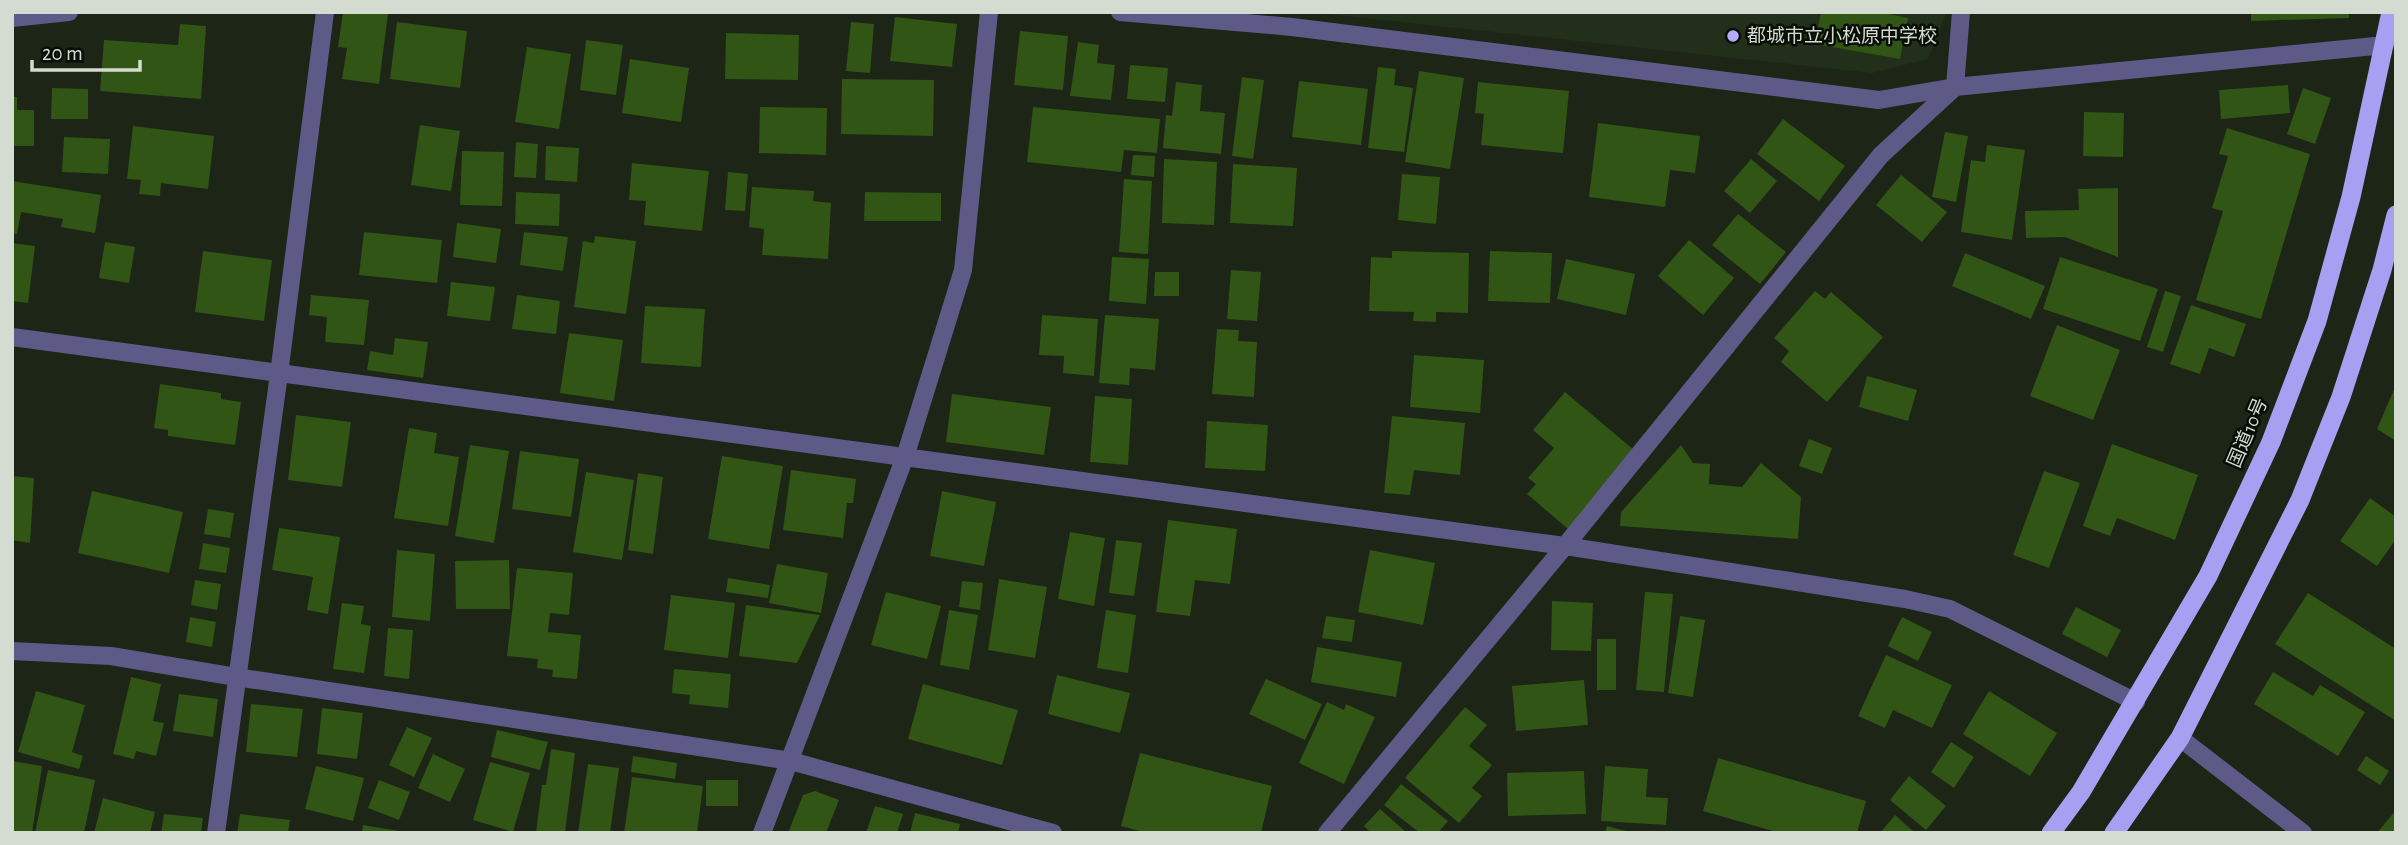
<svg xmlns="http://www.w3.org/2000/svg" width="2408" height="845" viewBox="0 0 2408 845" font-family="'Alegreya Sans','Noto Sans JP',sans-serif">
  <rect width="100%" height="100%" fill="#1c2516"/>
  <polygon fill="#222f1a" points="1309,12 1947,12 1928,59 1872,73"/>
  <g fill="#305514">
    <polygon points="343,12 388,14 379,84 342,79 347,48 338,47"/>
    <polygon points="1821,12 1879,12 1908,18 1900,59 1815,44"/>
    <polygon points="2251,12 2349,12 2349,18 2251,21"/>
    <polygon points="895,17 957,24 952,67 890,61"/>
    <polygon points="397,22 467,31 460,88 390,79"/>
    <polygon points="851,22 874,24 870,73 846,71"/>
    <polygon points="180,24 206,26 201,99 100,91 104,40 178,45"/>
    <polygon points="1020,31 1068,36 1063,90 1014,85"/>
    <polygon points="726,33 799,35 798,80 725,79"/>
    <polygon points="586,40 623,45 616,95 580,90"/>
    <polygon points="1078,42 1099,45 1097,63 1115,65 1111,100 1070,96"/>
    <polygon points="527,47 571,54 559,129 515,122"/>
    <polygon points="630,59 689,68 681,122 622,113"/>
    <polygon points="1130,65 1168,68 1165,102 1127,99"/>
    <polygon points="1378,67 1396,69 1394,85 1413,88 1404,152 1368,148"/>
    <polygon points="1419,71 1464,78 1450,169 1405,162"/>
    <polygon points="1242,77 1264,80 1253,159 1232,156"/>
    <polygon points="842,79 934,80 933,136 841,134"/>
    <polygon points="1299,81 1368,89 1361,145 1292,137"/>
    <polygon points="1176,82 1202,85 1200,111 1225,113 1221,154 1163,148 1166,115 1172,116"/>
    <polygon points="1478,82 1569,91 1563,153 1481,145 1484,114 1475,113"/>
    <polygon points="2288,85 2290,113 2221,119 2219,90"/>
    <polygon points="52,88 88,89 88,119 51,119"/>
    <polygon points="2303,88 2331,98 2315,144 2287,134"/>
    <polygon points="12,97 17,97 17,110 34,110 34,146 12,146"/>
    <polygon points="760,107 827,108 826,155 759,153"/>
    <polygon points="1033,107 1160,119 1157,153 1124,150 1121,172 1027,162"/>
    <polygon points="2084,112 2124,113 2123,157 2083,156"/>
    <polygon points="1783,119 1845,166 1819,201 1757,154"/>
    <polygon points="1598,123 1700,136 1695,173 1670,170 1665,207 1589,197"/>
    <polygon points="420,125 460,131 451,191 411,185"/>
    <polygon points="133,126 214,136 208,189 161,183 160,196 139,194 141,180 127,179"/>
    <polygon points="2227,128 2310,154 2261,319 2196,300 2223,211 2212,208 2228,156 2219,154"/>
    <polygon points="1945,132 1968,136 1956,202 1932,197"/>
    <polygon points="64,137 110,139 108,174 62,172"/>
    <polygon points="516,142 538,144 536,178 514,177"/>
    <polygon points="1987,145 2025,150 2012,240 1961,232 1971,160 1985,162"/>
    <polygon points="546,146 579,148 577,182 545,180"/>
    <polygon points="462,151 504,152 502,206 460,205"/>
    <polygon points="1133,155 1155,156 1154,177 1131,175"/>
    <polygon points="1164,159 1217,162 1214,225 1162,223"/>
    <polygon points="1751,159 1777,181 1750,213 1724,191"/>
    <polygon points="632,163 709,171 702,231 644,225 646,201 629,200"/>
    <polygon points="1233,164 1297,168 1293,226 1230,223"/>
    <polygon points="728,172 748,174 745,211 725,210"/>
    <polygon points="1402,174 1440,177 1436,224 1398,220"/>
    <polygon points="1901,175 1947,212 1922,242 1876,205"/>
    <polygon points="1124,179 1152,181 1148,254 1119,252"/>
    <polygon points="12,181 101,195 95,233 61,227 63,219 21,212 17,234 12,233"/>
    <polygon points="752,187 814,191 813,201 831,203 828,259 762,255 764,229 749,227"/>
    <polygon points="2118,188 2118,257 2065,237 2026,238 2025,211 2079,210 2078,189"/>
    <polygon points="516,192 560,194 559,226 515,224"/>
    <polygon points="865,192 941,193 941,221 864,221"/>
    <polygon points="1738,214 1786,252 1760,284 1712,245"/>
    <polygon points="457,223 501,229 496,263 453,257"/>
    <polygon points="364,232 442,240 437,283 359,275"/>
    <polygon points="524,232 568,237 563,271 520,265"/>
    <polygon points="595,236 636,241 626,314 574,307 583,241 594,243"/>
    <polygon points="1689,240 1734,278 1703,315 1658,276"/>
    <polygon points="105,242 135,247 129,283 99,278"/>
    <polygon points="12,243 35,246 28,303 12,301"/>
    <polygon points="203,251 272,260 264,321 195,312"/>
    <polygon points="1392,251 1469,253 1468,313 1436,312 1436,322 1413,321 1414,312 1369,311 1371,257 1392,258"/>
    <polygon points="1490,251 1552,253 1550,303 1488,301"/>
    <polygon points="1965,253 2045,286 2031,319 1952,286"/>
    <polygon points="1112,257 1149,259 1146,304 1109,301"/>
    <polygon points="2060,257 2158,289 2140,341 2043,309"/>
    <polygon points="1566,259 1635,274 1626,315 1557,299"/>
    <polygon points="1231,270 1261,272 1257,321 1227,319"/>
    <polygon points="1155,272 1179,272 1179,296 1154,296"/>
    <polygon points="451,282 495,287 490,321 447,316"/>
    <polygon points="1815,291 1825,299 1831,292 1883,337 1827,402 1781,362 1789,351 1774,338"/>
    <polygon points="2165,291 2181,296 2163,352 2147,347"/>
    <polygon points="311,295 369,300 364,345 325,342 327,317 309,315"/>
    <polygon points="517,295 560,301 556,334 512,329"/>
    <polygon points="2191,305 2246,324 2234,357 2209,348 2200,374 2170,364"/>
    <polygon points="645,306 705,309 701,367 641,363"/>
    <polygon points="1042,315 1098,319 1094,376 1063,373 1064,356 1039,355"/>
    <polygon points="1105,315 1159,319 1155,370 1130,368 1129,385 1099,383"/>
    <polygon points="2057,325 2120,350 2093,420 2030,396"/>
    <polygon points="1217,329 1239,330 1238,341 1257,342 1254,397 1212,394"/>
    <polygon points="569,333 623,340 614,401 560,393"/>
    <polygon points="395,338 428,342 423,378 367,370 370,351 393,355"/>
    <polygon points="1414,355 1484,360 1480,413 1410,407"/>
    <polygon points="1867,376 1917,390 1908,421 1859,407"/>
    <polygon points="160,384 221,393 221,399 241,402 235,445 168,436 168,430 154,428"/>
    <polygon points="2396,385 2396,441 2377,429"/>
    <polygon points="1565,392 1634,450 1568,529 1527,494 1536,484 1528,478 1554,448 1533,430"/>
    <polygon points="952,394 1051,407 1044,455 946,442"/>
    <polygon points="1095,396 1132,399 1128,465 1090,462"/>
    <polygon points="296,415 351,422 342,487 288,480"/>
    <polygon points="1392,416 1465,423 1460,475 1414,470 1410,495 1384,493"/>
    <polygon points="1207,421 1268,425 1265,471 1205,468"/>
    <polygon points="409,428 437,433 434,453 459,457 448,526 394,518"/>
    <polygon points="1809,439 1832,448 1822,474 1799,466"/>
    <polygon points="2112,444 2198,475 2175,540 2117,518 2110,536 2083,526"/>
    <polygon points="470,445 509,451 494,543 455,536"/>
    <polygon points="1681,445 1693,463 1710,464 1709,484 1742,487 1761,463 1801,497 1798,539 1620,526 1621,512"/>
    <polygon points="520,451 579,459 571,517 512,509"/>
    <polygon points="722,456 783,466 769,549 708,539"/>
    <polygon points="791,470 856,479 853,503 847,503 843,538 783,530"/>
    <polygon points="2044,471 2080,483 2049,568 2013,555"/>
    <polygon points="586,472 634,480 622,560 573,552"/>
    <polygon points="638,473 663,477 653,554 628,550"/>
    <polygon points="12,476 34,478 30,543 12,540"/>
    <polygon points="92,491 183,512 169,573 78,553"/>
    <polygon points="942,491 996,502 984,566 930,556"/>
    <polygon points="2370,498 2396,517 2396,539 2377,566 2340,541"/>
    <polygon points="208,509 234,513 230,538 204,534"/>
    <polygon points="1168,520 1237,529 1230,584 1195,580 1190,616 1156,612"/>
    <polygon points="279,528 340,537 328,614 307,610 313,577 272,570"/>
    <polygon points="1070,532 1105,538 1094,606 1058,599"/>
    <polygon points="1116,540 1142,543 1134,596 1109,593"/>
    <polygon points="203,543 230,548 226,573 199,569"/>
    <polygon points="397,550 435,554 430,621 392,617"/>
    <polygon points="1370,550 1435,563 1423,625 1358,612"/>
    <polygon points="509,560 510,609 456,609 455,561"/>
    <polygon points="777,564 828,573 821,613 769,603"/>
    <polygon points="517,568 573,573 569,615 550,613 548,632 581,635 577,679 552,677 553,670 537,668 538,659 507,656"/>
    <polygon points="728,578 770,585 768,598 726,592"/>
    <polygon points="999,579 1047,587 1035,658 988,650"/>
    <polygon points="195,580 221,584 217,610 191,605"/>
    <polygon points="962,581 983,583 980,610 959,607"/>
    <polygon points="886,592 941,606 927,659 871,645"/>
    <polygon points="1645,592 1673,594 1664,692 1636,690"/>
    <polygon points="2308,593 2396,649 2396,721 2275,644"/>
    <polygon points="671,595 735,603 728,658 664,650"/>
    <polygon points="1552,601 1593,603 1591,651 1551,650"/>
    <polygon points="342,603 364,606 361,624 371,626 364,673 333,669"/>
    <polygon points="746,605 820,615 797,663 739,656"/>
    <polygon points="2076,607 2121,630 2107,657 2062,634"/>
    <polygon points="949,610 978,615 969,670 940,665"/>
    <polygon points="1106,610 1136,615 1128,673 1097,668"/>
    <polygon points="1326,616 1355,620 1352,642 1322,638"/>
    <polygon points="1680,616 1705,620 1693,697 1668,693"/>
    <polygon points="190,617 216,622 212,647 186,642"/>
    <polygon points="1902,617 1932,632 1918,661 1888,646"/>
    <polygon points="388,628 413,630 409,679 384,676"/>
    <rect x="1597" y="639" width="19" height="51"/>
    <polygon points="1317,647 1402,662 1396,697 1311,682"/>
    <polygon points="1886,655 1952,685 1932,728 1893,710 1885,728 1858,716"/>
    <polygon points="674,669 731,674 728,708 689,704 690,695 672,693"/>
    <polygon points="2273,672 2313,696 2320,685 2365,712 2338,756 2254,704"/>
    <polygon points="1057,675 1130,693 1120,733 1048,714"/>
    <polygon points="131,677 161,684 153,721 164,723 156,756 136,751 134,759 113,754"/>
    <polygon points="1266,679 1322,704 1305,740 1249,714"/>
    <polygon points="1584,680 1588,725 1516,731 1512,686"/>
    <polygon points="923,684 1018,710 1002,765 908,739"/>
    <polygon points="36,691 85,705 72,752 83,756 79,769 18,752"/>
    <polygon points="1989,691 2057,733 2030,776 1963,734"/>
    <polygon points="179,694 218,699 213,737 173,731"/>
    <polygon points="1327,702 1344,710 1346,704 1375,717 1344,784 1299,763"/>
    <polygon points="251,704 303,709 297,757 246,752"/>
    <polygon points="1465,707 1487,725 1469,746 1492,765 1472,788 1482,796 1459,823 1405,778"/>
    <polygon points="322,708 363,713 357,759 317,754"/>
    <polygon points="407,727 432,738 414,777 389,765"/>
    <polygon points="497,730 548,742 540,770 491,757"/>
    <polygon points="1951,742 1974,757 1954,788 1931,772"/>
    <polygon points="551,749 575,753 565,833 536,833 542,785 546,785"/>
    <polygon points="1140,753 1272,786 1261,833 1147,833 1121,826"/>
    <polygon points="433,754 465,769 450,802 418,788"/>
    <polygon points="633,756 677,763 675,779 631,772"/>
    <polygon points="2366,756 2389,771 2380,785 2357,770"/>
    <polygon points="1718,758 1866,801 1857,833 1780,833 1703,811"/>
    <polygon points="12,761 42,766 32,833 12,833"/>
    <polygon points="490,762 530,773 513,832 473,820"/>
    <polygon points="588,764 619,768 610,833 578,833"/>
    <polygon points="316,766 364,778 353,821 305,809"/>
    <polygon points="1605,766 1648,769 1646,797 1668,798 1666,825 1601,821"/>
    <polygon points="48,770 95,780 84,833 35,833"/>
    <polygon points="1584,771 1586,814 1508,816 1507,773"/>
    <polygon points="1909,776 1946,806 1926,830 1890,800"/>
    <polygon points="632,777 703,786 697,833 671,831 671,833 624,833"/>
    <polygon points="379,780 410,792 399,820 368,808"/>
    <rect x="706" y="780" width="32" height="26"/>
    <polygon points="1401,784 1448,821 1438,833 1420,833 1384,805"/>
    <polygon points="815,791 839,800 826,833 788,833 803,795"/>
    <polygon points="103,798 155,812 150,833 94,833"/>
    <polygon points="875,806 903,814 897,833 866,833"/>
    <polygon points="1380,809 1407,833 1371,833 1364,826"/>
    <polygon points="2396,810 2396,833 2377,833"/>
    <polygon points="915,813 960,824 958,833 910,833"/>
    <polygon points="164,814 203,818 201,833 161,833"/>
    <polygon points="240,814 290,820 288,833 237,833"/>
    <polygon points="1895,815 1913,831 1912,833 1880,833"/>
    <polygon points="363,825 399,831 399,833 362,833"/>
    <polygon points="1607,826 1630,832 1630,833 1605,833"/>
  </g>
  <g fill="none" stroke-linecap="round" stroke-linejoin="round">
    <g stroke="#5e5a88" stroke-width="18">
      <polyline points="1120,12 1292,27 1879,100 1955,87 2385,45"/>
      <polyline points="12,18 69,12"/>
      <polyline points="12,337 1565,546 1905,599 1950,609 2136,702"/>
      <polyline points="12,651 111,656 236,677 791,761 1053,833"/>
      <polyline points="2180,738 2303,833"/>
      <polyline points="216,833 279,374 325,12"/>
      <polyline points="762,833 905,457 963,270 989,12"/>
      <polyline points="1327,833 1565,546 1881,155 1955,87 1961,12"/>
    </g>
    <g stroke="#a7a0f2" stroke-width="19">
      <polyline points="2051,833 2081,792 2208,576 2271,442 2317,321 2351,197 2391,12"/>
      <polyline points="2114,833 2180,738 2300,500 2341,397 2382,270 2396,215"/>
    </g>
  </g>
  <circle fill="#b3adf9" stroke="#090d07" stroke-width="2.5" cx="1733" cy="36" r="7"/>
  <g text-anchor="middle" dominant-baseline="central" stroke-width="5" stroke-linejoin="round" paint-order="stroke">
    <g font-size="19" fill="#d4dbd0" stroke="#090d07" text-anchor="start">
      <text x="1747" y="36">都城市立小松原中学校</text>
    </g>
    <g font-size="19" fill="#d4dbd0" stroke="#090d07">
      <text transform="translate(2248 433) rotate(-67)">国道10号</text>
    </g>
  </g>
  <rect width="2408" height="845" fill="none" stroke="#d4dbd0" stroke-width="28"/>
  <path d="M32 60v10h108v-10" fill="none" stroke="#d4dbd0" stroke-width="3.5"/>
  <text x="42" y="60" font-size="21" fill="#d4dbd0" stroke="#090d07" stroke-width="5" paint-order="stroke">20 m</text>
</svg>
